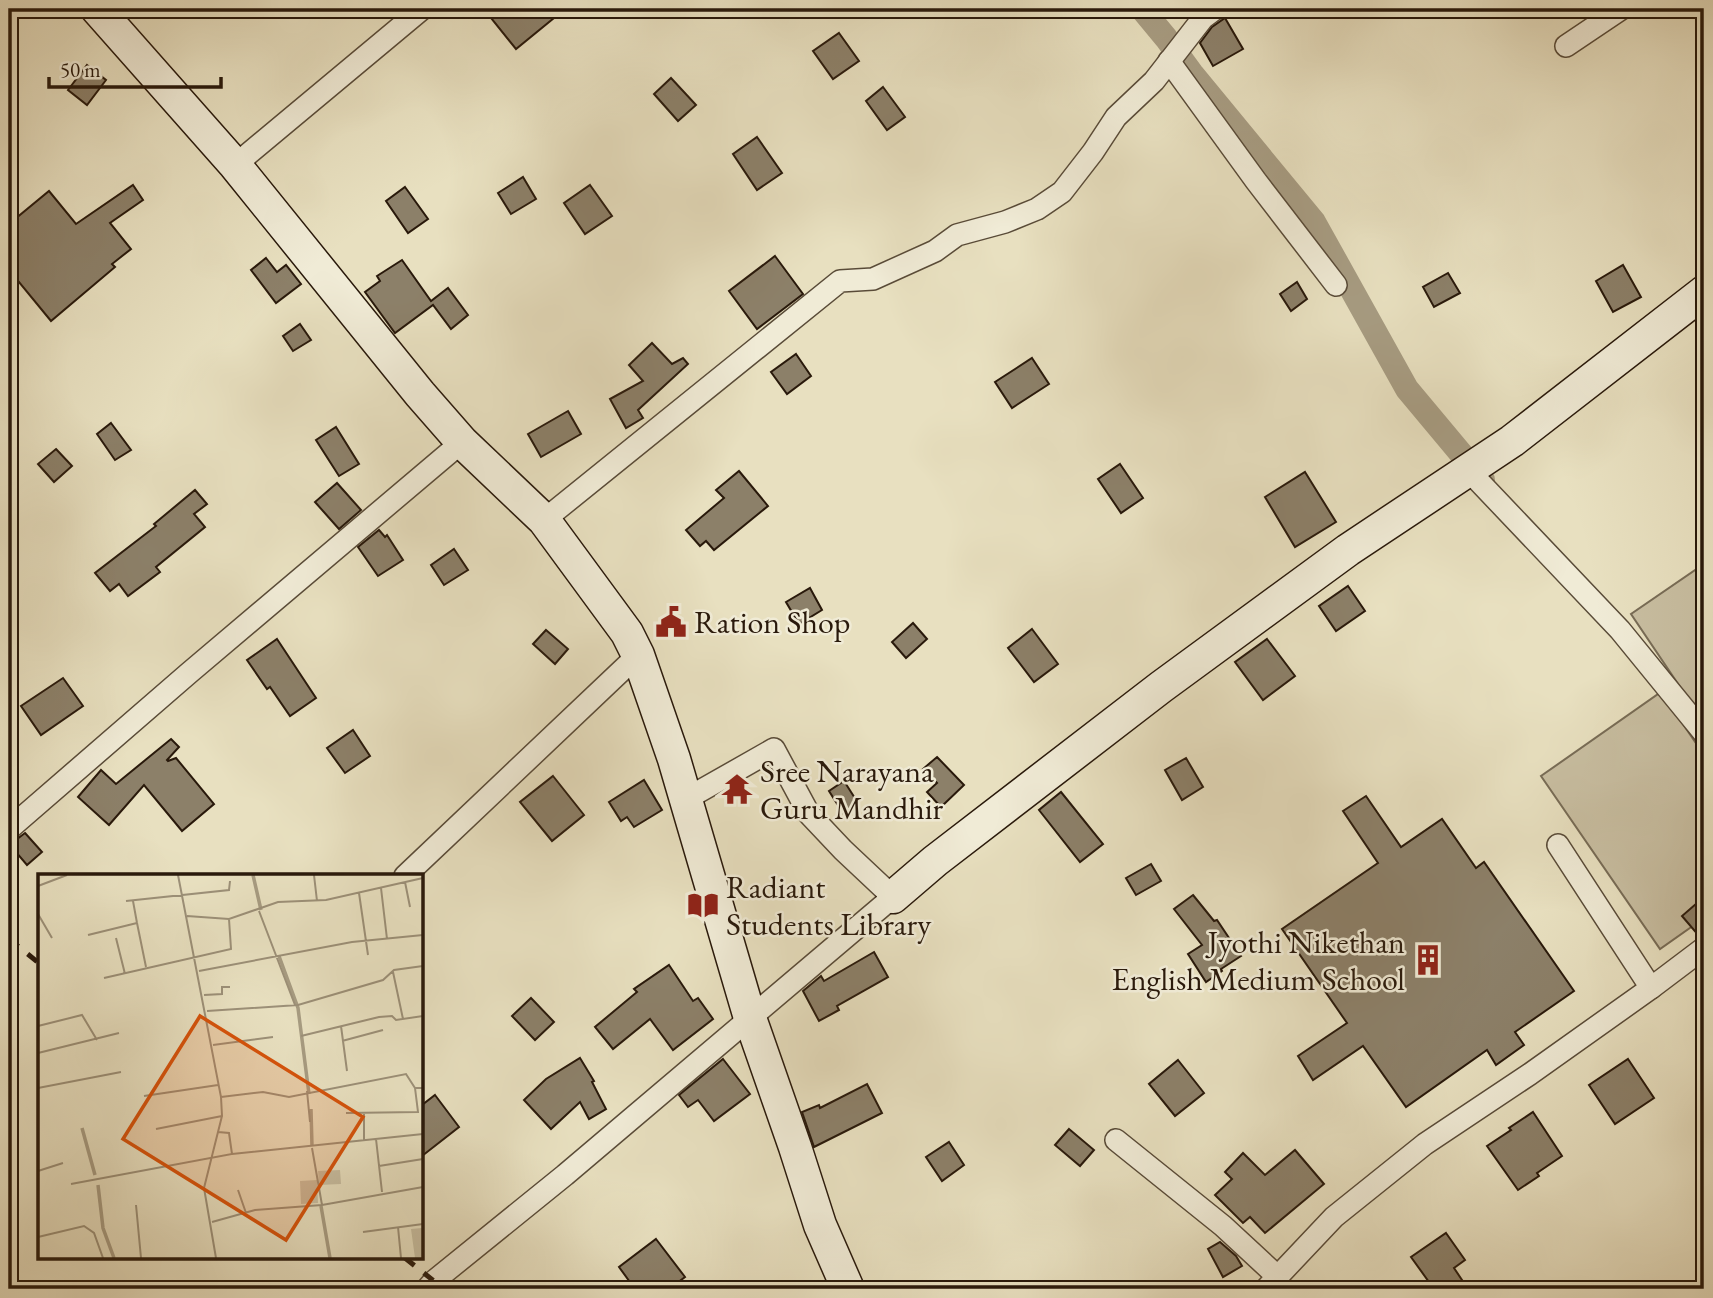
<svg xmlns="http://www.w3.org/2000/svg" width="1713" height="1298" viewBox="0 0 1713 1298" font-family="'EB Garamond',serif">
  <rect width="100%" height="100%" fill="#e8e0c0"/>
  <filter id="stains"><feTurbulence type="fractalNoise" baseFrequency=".00286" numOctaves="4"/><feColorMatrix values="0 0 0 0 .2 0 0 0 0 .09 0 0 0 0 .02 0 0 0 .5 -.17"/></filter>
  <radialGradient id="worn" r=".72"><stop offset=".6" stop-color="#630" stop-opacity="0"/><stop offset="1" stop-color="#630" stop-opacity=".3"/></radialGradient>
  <g fill="#c8bea1" stroke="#786c56" stroke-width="2">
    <polygon points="1704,564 1704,716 1701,718 1631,614"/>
    <polygon points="1661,692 1704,755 1704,918 1660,949 1541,776"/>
  </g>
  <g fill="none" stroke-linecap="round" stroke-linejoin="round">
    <polyline stroke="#a79c82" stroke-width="24" points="1142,9 1166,38 1193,75 1314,222 1407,389 1483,480"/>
  </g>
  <g fill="#8c8069" stroke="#29190b" stroke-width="2">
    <polygon points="504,9 565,9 516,49 491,18"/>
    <polygon points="1225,18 1243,49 1213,66 1200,43 1212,27"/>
    <polygon points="839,33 859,61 833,79 813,51"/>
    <polygon points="87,65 106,80 87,105 68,90"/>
    <polygon points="671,78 696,105 678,121 654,94"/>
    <polygon points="883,87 905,117 887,130 866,101"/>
    <polygon points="757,137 782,173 757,190 733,154"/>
    <polygon points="523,177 536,199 511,214 498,193"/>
    <polygon points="133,185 143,200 110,223 131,249 112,264 115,267 51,321 9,270 9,224 49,191 76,224"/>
    <polygon points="590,185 612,216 585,234 564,203"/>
    <polygon points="405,187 428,219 408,233 386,201"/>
    <polygon points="775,256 803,294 757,329 729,291"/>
    <polygon points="266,258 277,272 286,265 301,284 276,303 251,270"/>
    <polygon points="402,260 431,301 448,288 468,315 451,329 433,305 395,333 365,292 380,281 377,276"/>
    <polygon points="1623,265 1641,297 1613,312 1596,281"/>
    <polygon points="1448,273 1460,293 1434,307 1423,287"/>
    <polygon points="1297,282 1307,299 1291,311 1280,294"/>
    <polygon points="300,324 311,340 293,351 283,336"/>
    <polygon points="652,343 672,364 683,358 688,364 638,410 643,418 626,428 610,399 643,381 629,365"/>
    <polygon points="796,354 811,376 787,394 771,372"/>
    <polygon points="1032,358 1049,384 1012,408 995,382"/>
    <polygon points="568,411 581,434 541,457 528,434"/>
    <polygon points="111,423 131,450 115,460 97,434"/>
    <polygon points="336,427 359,464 339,476 316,440"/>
    <polygon points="56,449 72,466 54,482 38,464"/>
    <polygon points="1120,464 1143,498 1121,513 1098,479"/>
    <polygon points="739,471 768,506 714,550 706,541 700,546 686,530 724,498 716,490"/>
    <polygon points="1305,472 1336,522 1295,547 1265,497"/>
    <polygon points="337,483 361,510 339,529 315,502"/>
    <polygon points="195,490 207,504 194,514 205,527 156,567 160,572 128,596 119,584 110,591 95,573 156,526 154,524"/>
    <polygon points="379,530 385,537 387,535 403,560 378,576 358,547"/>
    <polygon points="454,549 468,570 444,585 431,565"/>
    <polygon points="1348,586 1365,611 1336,631 1319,606"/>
    <polygon points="810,588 822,610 799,624 786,602"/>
    <polygon points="913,623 927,639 906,658 892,642"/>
    <polygon points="1032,629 1058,664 1034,682 1008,648"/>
    <polygon points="546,630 568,649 555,664 533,644"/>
    <polygon points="277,639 316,698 290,716 270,687 267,689 247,660"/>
    <polygon points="1267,639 1295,676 1263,700 1235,662"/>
    <polygon points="63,678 83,706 41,735 21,706"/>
    <polygon points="353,730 370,756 345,773 327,748"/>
    <polygon points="171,739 179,747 167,760 168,761 176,758 214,804 182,831 144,785 109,825 78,797 101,770 116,784"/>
    <polygon points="937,757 964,785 941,807 927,792 937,783 923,769"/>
    <polygon points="1186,758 1203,787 1182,800 1165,770"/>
    <polygon points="553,776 584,815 552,841 520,802"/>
    <polygon points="644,780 662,810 634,827 627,817 621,821 609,802"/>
    <polygon points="844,781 858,803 843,813 829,791"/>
    <polygon points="1061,792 1103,844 1080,862 1039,810"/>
    <polygon points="1366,796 1401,847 1442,819 1476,868 1484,862 1574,991 1515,1032 1524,1045 1496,1065 1487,1050 1406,1107 1363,1046 1313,1080 1298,1056 1347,1023 1282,929 1378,863 1343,811"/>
    <polygon points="25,833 42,852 27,865 9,844 9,842 17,839"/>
    <polygon points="1151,864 1161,881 1136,895 1126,878"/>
    <polygon points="1193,895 1214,921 1217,920 1241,956 1221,969 1222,971 1206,982 1188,954 1202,945 1174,909"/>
    <polygon points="1704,897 1704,935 1699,936 1682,916"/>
    <polygon points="874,952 888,977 837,1006 839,1010 819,1021 803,991 821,976 824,981"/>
    <polygon points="669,965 693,1001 698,998 713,1019 673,1050 650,1019 613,1049 595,1027 637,992 634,989"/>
    <polygon points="531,998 554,1022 535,1040 512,1016"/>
    <polygon points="580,1058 594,1081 592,1082 606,1109 589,1119 580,1102 551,1129 524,1100 546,1079"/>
    <polygon points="723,1059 750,1094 714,1121 698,1100 688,1107 679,1095"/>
    <polygon points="1628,1059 1654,1098 1615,1124 1589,1085"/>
    <polygon points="1178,1060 1204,1093 1175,1116 1149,1084"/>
    <polygon points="867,1084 882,1113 814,1147 802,1112 819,1105 820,1108"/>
    <polygon points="435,1095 459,1127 422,1156 422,1105"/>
    <polygon points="1533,1112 1562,1156 1537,1173 1539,1176 1518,1190 1487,1146 1511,1130 1509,1128"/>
    <polygon points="1069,1129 1094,1150 1080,1166 1055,1145"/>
    <polygon points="949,1142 964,1165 942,1181 926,1157"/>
    <polygon points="1295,1150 1324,1184 1265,1233 1250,1217 1243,1223 1215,1195 1232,1179 1225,1172 1243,1153 1265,1175"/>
    <polygon points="1446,1233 1465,1260 1454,1268 1468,1289 1434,1289 1411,1257"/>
    <polygon points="656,1239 685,1277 669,1289 635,1289 619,1267"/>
    <polygon points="1220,1242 1236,1256 1242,1266 1223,1277 1208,1249"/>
  </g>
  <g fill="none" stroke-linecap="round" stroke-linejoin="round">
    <defs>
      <g id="street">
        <polyline points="1566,46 1621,9"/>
        <polyline points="1169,61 1256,181 1336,285"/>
        <polyline points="235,165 422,9"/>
        <polyline points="1468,470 1620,630 1704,733"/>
        <polyline points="544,520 840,281 873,279 935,251 957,235 1005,222 1037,209 1062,192 1093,152 1116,117 1154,81 1203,18 1215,9"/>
        <polyline points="9,829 189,673 462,442"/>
        <polyline points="1558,845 1651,988"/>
        <polyline points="405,876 638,655"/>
        <polyline points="1116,1140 1223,1226 1278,1277"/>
        <polyline points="427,1289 434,1281 565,1175 893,897 843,850 809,814 774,749 686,799"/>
        <polyline points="1266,1289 1334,1217 1425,1144 1530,1074 1651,988 1704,948"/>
      </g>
      <g id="secondary">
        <polyline points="97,9 235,165 420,394 462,442 544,520 627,633 638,655 674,759 750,1018 795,1147 820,1225 848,1289"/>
        <polyline points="893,897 935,861 1161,687 1348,550 1512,441 1704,292"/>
      </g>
    </defs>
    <use href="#street" stroke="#594b38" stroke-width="24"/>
    <use href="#secondary" stroke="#29190b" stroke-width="35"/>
    <use href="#street" stroke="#f0ebd6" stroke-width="21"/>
    <use href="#secondary" stroke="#f0ebd6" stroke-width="32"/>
    <g stroke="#29190b" stroke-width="5" stroke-dasharray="12 12" stroke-linecap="butt">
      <polyline points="9,939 40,964"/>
      <polyline points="405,1258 444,1289"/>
    </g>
  </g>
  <defs>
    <symbol id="civic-bare" viewBox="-9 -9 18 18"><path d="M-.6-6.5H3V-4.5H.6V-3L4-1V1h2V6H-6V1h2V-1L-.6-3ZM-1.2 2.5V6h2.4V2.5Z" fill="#8f2418" stroke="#f0ebd6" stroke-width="2.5" paint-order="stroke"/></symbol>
    <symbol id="temple-bare" viewBox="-9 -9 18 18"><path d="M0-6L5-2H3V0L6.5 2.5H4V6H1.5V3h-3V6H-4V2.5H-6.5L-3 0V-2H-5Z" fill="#8f2418" stroke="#f0ebd6" stroke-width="2.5" paint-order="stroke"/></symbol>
    <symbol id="library-bare" viewBox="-9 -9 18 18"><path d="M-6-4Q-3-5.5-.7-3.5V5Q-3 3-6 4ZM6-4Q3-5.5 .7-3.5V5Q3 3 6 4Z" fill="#8f2418" stroke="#f0ebd6" stroke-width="2.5" paint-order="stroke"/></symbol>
    <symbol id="building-bare" viewBox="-9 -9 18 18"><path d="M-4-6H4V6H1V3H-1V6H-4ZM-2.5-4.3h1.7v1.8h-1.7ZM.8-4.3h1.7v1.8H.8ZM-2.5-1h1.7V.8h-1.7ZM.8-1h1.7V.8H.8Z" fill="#8f2418" stroke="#f0ebd6" stroke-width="2.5" paint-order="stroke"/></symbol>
  </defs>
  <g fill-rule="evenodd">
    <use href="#civic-bare" x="649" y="600" width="44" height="44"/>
    <use href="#temple-bare" x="715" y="767" width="44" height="44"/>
    <use href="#library-bare" x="681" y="883" width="44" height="44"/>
    <use href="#building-bare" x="1406" y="938" width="44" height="44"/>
  </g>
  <g text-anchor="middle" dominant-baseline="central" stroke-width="5" stroke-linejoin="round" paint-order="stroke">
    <g font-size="32" fill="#29190b" stroke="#f0ebd6" text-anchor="start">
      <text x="694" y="622">Ration Shop</text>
      <text x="760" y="771">Sree Narayana<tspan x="760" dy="37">Guru Mandhir</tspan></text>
      <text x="726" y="887">Radiant<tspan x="726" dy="37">Students Library</tspan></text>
      <text x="1405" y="942" text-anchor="end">Jyothi Nikethan<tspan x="1405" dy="37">English Medium School</tspan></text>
    </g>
  </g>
  <g transform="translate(38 874)">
    <rect width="385" height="385" fill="#e8e0c0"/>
    <path d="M302,296L303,310L281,311L280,297ZM279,306L280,329L263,330L262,307ZM384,354L385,384H377L373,355Z" fill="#c8bea1"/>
    <path fill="none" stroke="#a79c82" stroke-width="3.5" d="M215,1L223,36M241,82L260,134L271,220M273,235L274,272M44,254L57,301M60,311L65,354L76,384M283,332L292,384"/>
    <path fill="none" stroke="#9c9078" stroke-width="2" d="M140,1L183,223L184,242L166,314L178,384M276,1L279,27M367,8L372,33M0,12L29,1M343,14L349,65M321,19L330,81M88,27L191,16L192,7M95,27L99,49M221,37L257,131M0,40L14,64M149,42L191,45L240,28L288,26L385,4M50,61L99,49L108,93M78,64L87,100M161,97L314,68L385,61M355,98L365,145M66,104L193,75L191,45M166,121L184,120V113H192M169,137L260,131L345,106L356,96L385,92M0,152L44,141L59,166M303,152L309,197M263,162L341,143L354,142L358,146L385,142M304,167L345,156M175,171L235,163M0,179L81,159M0,214L83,198M269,217L272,248M106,222L180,211M183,223L225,218L251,223L368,200L377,214H385M308,239L380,238L377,214M118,255L184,242M338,265L344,318M326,267V240M274,274L284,331M194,280L385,260M341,292L385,285M0,297L25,289M33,310L194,280L191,259L180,258M200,316L208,339M98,331L103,384M174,348L217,336L284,331L385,313M360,353L363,384M325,358L385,350M0,363L46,352L56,359L65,384"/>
    <path fill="#d5530c" fill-opacity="0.15" stroke="#d5530c" stroke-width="3.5" d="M162,142L325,243L248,366L85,265Z"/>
    <rect width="385" height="385" fill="none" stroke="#29190b" stroke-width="3.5"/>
  </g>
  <rect width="1713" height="1298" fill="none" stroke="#e8e0c0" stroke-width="35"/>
  <rect x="10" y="10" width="1692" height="1277" fill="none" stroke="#29190b" stroke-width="3.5"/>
  <rect x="18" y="18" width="1678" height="1263" fill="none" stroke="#29190b" stroke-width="2"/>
  <path d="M49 77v10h172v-10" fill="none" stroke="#29190b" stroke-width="3.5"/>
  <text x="60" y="77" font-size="21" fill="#29190b" stroke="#f0ebd6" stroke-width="5" paint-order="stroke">50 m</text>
  <rect width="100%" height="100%" filter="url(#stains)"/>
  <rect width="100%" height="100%" fill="url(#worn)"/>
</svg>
